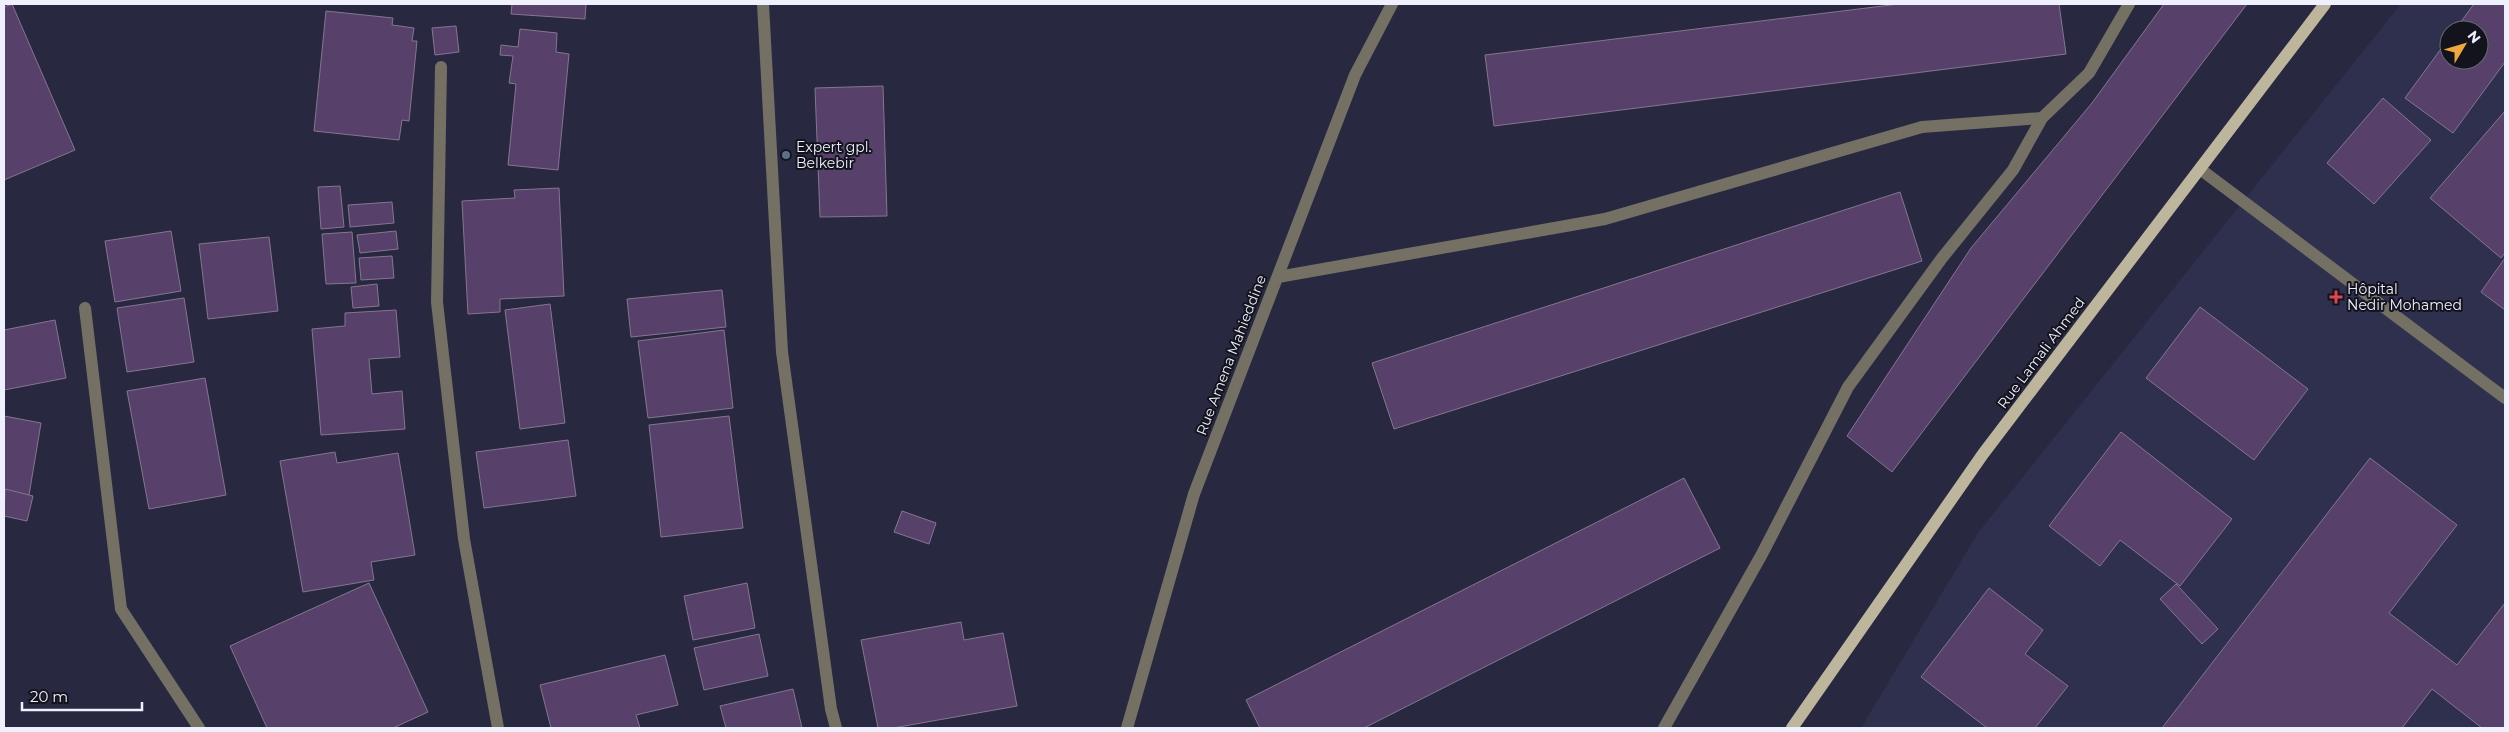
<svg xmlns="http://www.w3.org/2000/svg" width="2509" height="732" viewBox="0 0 2509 732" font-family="Montserrat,sans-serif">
  <rect width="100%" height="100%" fill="#282940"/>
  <path fill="#2f304e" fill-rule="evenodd" d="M2401,4H2505V728H1861L1978,533ZM2449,30H2479V60H2449Z"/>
  <g fill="#574069" stroke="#847690">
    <polygon points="12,4 75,150 4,180 4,7"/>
    <polygon points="512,4 586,4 585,19 511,14"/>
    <polygon points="1899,4 2059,4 2066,54 1494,126 1485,55"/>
    <polygon points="2164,4 2247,4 1892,472 1847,436 1971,248 2092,103"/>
    <polygon points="2474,4 2505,4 2505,62 2453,133 2405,98 2449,38 2449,60 2479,60 2479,30 2455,30"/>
    <polygon points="326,11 393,18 392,25 414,28 412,41 417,41 409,121 402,120 399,140 314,131"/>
    <polygon points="456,26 459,52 435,55 432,28"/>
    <polygon points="520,29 557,33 556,52 569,54 558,170 508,165 516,84 509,83 513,56 500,55 501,45 518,47"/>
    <polygon points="883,86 887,216 820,217 815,88"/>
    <polygon points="2383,98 2431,140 2374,204 2327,163"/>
    <polygon points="2505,111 2505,253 2501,258 2430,198"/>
    <polygon points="340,186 344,227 321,229 318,187"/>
    <polygon points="559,188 564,296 500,299 500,312 468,314 462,201 515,198 514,190"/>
    <polygon points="1900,192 1922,261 1394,429 1372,363"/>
    <polygon points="392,202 394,223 350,227 348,205"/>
    <polygon points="171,231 181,291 115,302 105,241"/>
    <polygon points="396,231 398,249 360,253 357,235"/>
    <polygon points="352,232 356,283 326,284 322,234"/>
    <polygon points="269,237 278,311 208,319 199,244"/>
    <polygon points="392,256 394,278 361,280 359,258"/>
    <polygon points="2505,258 2505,310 2481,292"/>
    <polygon points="377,284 379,306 353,308 351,287"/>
    <polygon points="722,290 726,327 631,337 627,299"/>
    <polygon points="184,298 194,362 127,372 117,308"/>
    <polygon points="550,304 565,423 520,429 505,310"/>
    <polygon points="2200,307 2308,389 2254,460 2146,378"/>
    <polygon points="396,310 400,357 369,359 372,394 402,391 405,429 321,435 312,329 345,326 345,313"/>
    <polygon points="55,320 66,378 4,390 4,330"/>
    <polygon points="724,330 733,408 648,418 638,341"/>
    <polygon points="205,378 226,495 149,509 127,391"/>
    <polygon points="4,416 41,423 29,495 4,491"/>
    <polygon points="729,416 743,528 661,537 649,425"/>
    <polygon points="2121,432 2232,519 2180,586 2120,540 2100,566 2049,526"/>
    <polygon points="568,440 576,496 484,508 476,452"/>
    <polygon points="335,452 337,463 398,453 415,555 371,562 374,580 303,592 280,461"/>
    <polygon points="2370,458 2457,525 2389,613 2457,665 2505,603 2505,728 2482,728 2432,689 2402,728 2162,728"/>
    <polygon points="1684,478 1720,548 1364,728 1260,728 1246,700"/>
    <polygon points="5,489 33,496 27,521 4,516"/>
    <polygon points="902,511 936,523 929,544 894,532"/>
    <polygon points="369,583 428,712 393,728 267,728 230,646"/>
    <polygon points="747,583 755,628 693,640 684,596"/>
    <polygon points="2176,584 2218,629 2202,644 2160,599"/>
    <polygon points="1989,588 2043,630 2025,654 2068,686 2035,728 1987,728 1921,677"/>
    <polygon points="961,622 964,640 1003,633 1017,706 893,728 878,728 861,640"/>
    <polygon points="759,634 768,676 704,690 694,648"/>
    <polygon points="665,655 678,705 636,715 640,728 551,728 540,685"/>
    <polygon points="793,689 802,728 726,728 720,706"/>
  </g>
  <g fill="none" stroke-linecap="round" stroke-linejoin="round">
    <polyline stroke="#747164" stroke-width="12" points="2200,169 2505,398"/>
    <g stroke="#747164" stroke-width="12">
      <polyline points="763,4 782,352 831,709 836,728"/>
      <polyline points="441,67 437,302 464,539 498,728"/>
      <polyline points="1278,277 1605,219 1922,127 2042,118"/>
      <polyline points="85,308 121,609 199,728"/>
      <polyline points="1127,728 1194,494 1355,75 1392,4"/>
      <polyline points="1664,728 1762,554 1848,387 1942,258 2013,170 2042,118 2089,73 2129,4"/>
    </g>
    <polyline stroke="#bdb69c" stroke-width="12" points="1792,728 1983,454 2325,4"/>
  </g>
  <circle fill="#5c6f8a" stroke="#12131d" stroke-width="2" cx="786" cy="155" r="5"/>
  <path fill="#e0444e" stroke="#12131d" stroke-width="2" d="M2333.5 289.5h5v5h5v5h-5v5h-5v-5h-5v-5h5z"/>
  <g text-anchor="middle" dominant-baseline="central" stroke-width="4" stroke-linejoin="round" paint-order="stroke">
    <g font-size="14" fill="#eff0fd" stroke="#12131d" text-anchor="start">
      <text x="796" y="147">Expert gpl.<tspan x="796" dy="16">Belkebir</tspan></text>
      <text x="2347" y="289">Hôpital<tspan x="2347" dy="16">Nedir Mohamed</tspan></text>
    </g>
    <g font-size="14" fill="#eff0fd" stroke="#12131d">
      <text transform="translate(2041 353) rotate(-53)">Rue Lamali Ahmed</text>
      <text transform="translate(1231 355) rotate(-69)">Rue Amena Mahieddine</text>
    </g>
  </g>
  <rect width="2509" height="732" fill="none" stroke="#eff0fd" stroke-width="10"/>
  <g transform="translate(2464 45) rotate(52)"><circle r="24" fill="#12131d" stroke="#6a6b77"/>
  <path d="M0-4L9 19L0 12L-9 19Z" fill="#efa73d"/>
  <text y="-8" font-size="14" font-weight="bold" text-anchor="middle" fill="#eff0fd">N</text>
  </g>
  <path d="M22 702v8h120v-8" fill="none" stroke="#eff0fd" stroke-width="2.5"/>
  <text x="30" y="702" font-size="15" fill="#eff0fd" stroke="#12131d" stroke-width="4" paint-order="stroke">20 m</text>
</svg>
